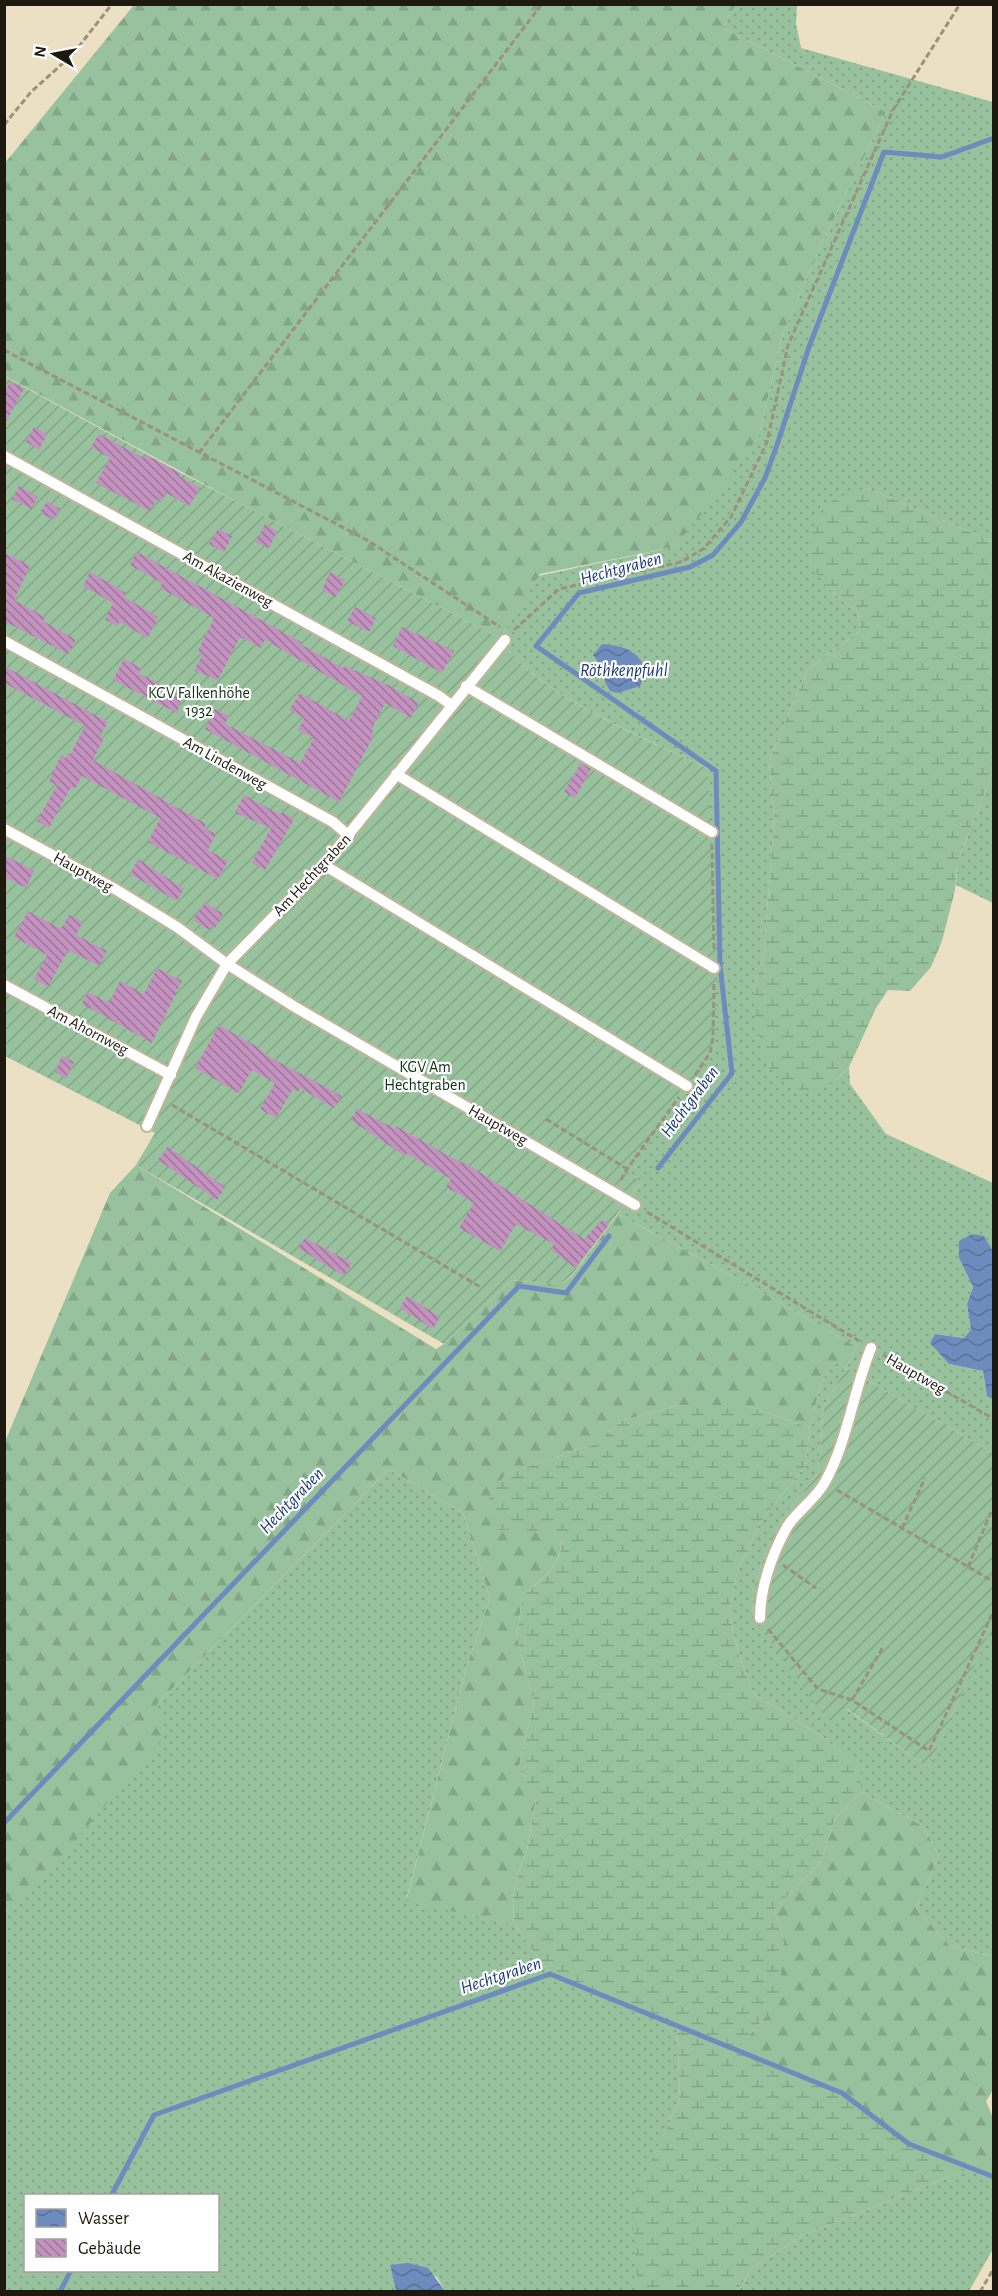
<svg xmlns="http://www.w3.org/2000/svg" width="998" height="2296" viewBox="0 0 998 2296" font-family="'Alegreya Sans',sans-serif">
  <defs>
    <pattern id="grass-dots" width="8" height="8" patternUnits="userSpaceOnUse" patternTransform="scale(1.5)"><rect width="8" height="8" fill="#98c29d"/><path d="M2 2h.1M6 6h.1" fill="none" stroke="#83a686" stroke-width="1.8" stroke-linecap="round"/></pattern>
    <pattern id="forest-firs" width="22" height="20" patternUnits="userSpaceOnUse" patternTransform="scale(1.5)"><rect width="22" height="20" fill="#98c29d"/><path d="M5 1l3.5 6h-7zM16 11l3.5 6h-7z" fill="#83a686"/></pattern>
    <pattern id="wetland-marsh" width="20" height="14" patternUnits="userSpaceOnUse" patternTransform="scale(1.5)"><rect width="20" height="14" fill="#98c29d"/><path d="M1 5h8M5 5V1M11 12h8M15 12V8" fill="none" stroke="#83a686"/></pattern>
    <pattern id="garden-furrows" width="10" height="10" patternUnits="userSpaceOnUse" patternTransform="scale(1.5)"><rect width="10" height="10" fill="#98c29d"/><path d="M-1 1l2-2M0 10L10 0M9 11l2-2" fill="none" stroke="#83a686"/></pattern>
    <pattern id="water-waves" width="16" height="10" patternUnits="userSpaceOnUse" patternTransform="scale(1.5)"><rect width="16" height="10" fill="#6e8bbe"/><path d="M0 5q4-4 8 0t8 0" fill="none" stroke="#5a7199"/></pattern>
    <pattern id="building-back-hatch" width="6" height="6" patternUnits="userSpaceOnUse" patternTransform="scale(1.5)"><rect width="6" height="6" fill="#c392bf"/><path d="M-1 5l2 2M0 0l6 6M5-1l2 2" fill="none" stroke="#9e769a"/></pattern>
  </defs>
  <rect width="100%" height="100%" fill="#ebdfc4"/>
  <g fill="url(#grass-dots)" fill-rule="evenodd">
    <path d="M736,5H797L796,24L801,48L993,102V542L868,488L831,591L858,613L860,631L807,670L769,761L774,819L764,952L753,990L835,1081L849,1067L850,1084L886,1134L993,1183V1251L984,1236L959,1258L973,1287L967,1304L971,1330L965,1338L935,1334L949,1364L983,1371L987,1396L993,1400V1453L846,1368L824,1406L818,1473L782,1519L767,1547L752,1593L753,1618L846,1709L928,1768L988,1634L993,1638V1956L950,1946L916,1908L939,1855L924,1827L861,1792L860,1768L823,1737L754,1694L739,1656L729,1613L737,1572L761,1521L805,1466L810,1428L821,1382L835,1361L846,1368L857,1347L758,1290L618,1214L641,1182L625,1170L713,1053L708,769C652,741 530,692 500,638L538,576L674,547L759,435L783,333L822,243L886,112L722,27Z"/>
    <polygon points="993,772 993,903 956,885 957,863"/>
    <path d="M389,1469L463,1513L490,1598L467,1665L406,1901L514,1924L550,1974L677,2025L680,2098L663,2137L638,2291H445L437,2277L390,2265L396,2291H5L4,1910L11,1914L157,1704ZM26,2196H218V2270H26Z"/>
    <polygon points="968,2169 993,2177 993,2249 969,2291 738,2292 751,2269 804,2235"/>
  </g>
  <g fill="url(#forest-firs)">
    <polygon points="134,5 736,5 722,27 886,112 822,243 783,333 759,435 719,493 674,547 540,574 500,638 237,502 5,376 5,163"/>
    <path d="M136,1165L436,1349L444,1344L512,1280L559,1285L572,1276L618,1214L758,1290L857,1347L846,1368L835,1362L821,1382L810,1428L745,1405H680L621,1421L595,1444L505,1474L499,1530L562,1532C563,1566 546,1576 522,1596L517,1638L534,1702L519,1767L536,1799L527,1850L513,1888L514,1924L406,1902L467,1665L490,1598L463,1513L389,1469L157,1704L165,1736L11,1915L5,1910L4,1444L110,1193Z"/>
    <polygon points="861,1792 924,1827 939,1855 916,1908 950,1946 993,1956 993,2090 986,2101 993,2118 993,2177 909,2144 842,2093 736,2050 766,2016 784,1940 774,1910 820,1863 835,1819"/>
  </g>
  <g fill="url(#wetland-marsh)">
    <path d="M868,488L993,542V772L957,863L955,890L942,941L931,967L910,991L888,990L876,1008L849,1067L835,1081L810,1091L787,1086L766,1064L755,1016L753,990L764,952L774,819L769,761L807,670L860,631L858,613L831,591L808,563C812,513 818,500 868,488Z"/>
    <path d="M680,1405H745L810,1428L805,1466L761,1521L737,1572L729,1613L739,1656L754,1694L823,1737L861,1768V1792L835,1819L820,1863L774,1910L784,1940L779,1995L766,2016L737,2050L842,2093L909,2144L968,2169L804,2235L751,2269L738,2291H638L631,2201L663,2137L680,2098L677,2025L550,1974L514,1924L513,1888L527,1850L536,1800L519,1767L534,1702L517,1638L522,1596C546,1576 563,1566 562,1533L498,1530L486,1504L505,1474L595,1444L621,1421Z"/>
  </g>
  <g fill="url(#garden-furrows)">
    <path d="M4,376L183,474L500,638C530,692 651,741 708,769L718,966L713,1053L626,1170L641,1182L572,1275L559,1285L512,1280L444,1344L136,1165L155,1133L5,1056Z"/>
    <polygon points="846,1368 993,1453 993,1638 988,1635 928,1768 847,1709 836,1724 825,1717 753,1618 752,1593 767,1547 782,1519 818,1473 824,1406"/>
  </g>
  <g fill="url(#water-waves)">
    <path d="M602,644C627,645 654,657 640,686L618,693L610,691L605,682L604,670L593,655Z"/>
    <polygon points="972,1234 984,1236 993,1251 993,1400 987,1396 983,1371 949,1364 930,1343 935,1334 964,1338 971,1330 967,1304 973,1287 959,1258 959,1241"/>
    <polygon points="408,2263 428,2268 445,2291 396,2291 390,2265"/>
  </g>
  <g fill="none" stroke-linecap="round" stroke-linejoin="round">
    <g stroke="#6e8bbe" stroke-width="5">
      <polyline points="658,1168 732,1073 720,965 716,771 536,646 579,593 690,567 713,555 741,522 765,478 777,445 809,347 884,152 942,157 994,138"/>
      <polyline points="4,1823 519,1286 566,1293 609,1236"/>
      <polyline points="111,2196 154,2115 550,1974 842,2093 909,2144 994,2177"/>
      <polyline points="60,2292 71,2270"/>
    </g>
  </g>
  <g fill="url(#building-back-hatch)">
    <polygon points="10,381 24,389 4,425 4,393"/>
    <polygon points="34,427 47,434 39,450 26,442"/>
    <polygon points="99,434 144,458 146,455 180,473 179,476 200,488 189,506 166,493 161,502 156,499 150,511 96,483 110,458 91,447"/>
    <polygon points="19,486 38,497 31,509 12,499"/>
    <polygon points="47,501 60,509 54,520 40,513"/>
    <polygon points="265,524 277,531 269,548 256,542"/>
    <polygon points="218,529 232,536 224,552 209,544"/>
    <polygon points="4,552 30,566 14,600 45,617 43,621 76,640 68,654 4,621"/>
    <polygon points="137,552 301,642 300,644 343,668 345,666 388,685 419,703 411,718 385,703 373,727 372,739 339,802 205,729 215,709 229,716 225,724 300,763 314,738 298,730 304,718 289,710 300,693 349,721 362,696 265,640 261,648 240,637 218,680 194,671 203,654 198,651 214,618 162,589 160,587 162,583 130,565"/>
    <polygon points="90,572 126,593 124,597 158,617 148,638 119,622 118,626 105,620 113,603 83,586"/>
    <polygon points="330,572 345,580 336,597 322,590"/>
    <polygon points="355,607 376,618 369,632 347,621"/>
    <polygon points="402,627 454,651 442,673 393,646"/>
    <polygon points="124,659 141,668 138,673 167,688 165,690 181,699 177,713 113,680"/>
    <polygon points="4,666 108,722 100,736 104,738 93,760 206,824 204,828 216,834 208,850 228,861 218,879 148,842 160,818 82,776 75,789 71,787 49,828 37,821 57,785 49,781 61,755 65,758 68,753 70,755 85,726 4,683"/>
    <polygon points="581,763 591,769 575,798 564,792"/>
    <polygon points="244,795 281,815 283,812 294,819 265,870 252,863 271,828 235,813"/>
    <polygon points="4,855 34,871 26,888 4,877"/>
    <polygon points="138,859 184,889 177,901 130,874"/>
    <polygon points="205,902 223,914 215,928 212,926 209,930 193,920"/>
    <polygon points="28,911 61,929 69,915 83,922 76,935 107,951 99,966 68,950 48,987 34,979 47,955 14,937"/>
    <polygon points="157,968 182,981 152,1043 82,1004 88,992 109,1003 120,981 144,994"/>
    <polygon points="219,1025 256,1046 271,1058 342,1096 334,1108 300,1088 298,1092 293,1089 276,1118 260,1109 275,1083 252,1070 239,1093 195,1068"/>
    <polygon points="62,1056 74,1062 66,1078 55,1072"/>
    <polygon points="357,1109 395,1129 396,1126 461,1163 462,1161 584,1239 602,1220 609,1225 575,1268 551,1249 554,1244 516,1224 500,1251 459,1228 474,1203 446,1187 451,1179 406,1153 405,1156 351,1120"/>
    <polygon points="168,1147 225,1187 217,1200 158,1160"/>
    <polygon points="305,1238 352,1263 344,1276 298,1248"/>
    <polygon points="407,1296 440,1317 433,1329 400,1308"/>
  </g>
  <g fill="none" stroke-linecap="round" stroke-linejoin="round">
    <defs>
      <g id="service">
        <polyline points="4,456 439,696 451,705"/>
        <polyline points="4,641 333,822 349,836"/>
        <polyline points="466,686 712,832"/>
        <polyline points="396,774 714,968"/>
        <polyline points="4,829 115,889 177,927 227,964 295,1007 635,1205"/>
        <polyline points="324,865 687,1086"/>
        <polyline points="4,985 171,1075"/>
        <polyline points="147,1126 196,1017 227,964 324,865 505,640"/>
        <path d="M760,1618C760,1588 772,1554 787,1527C797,1511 816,1499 825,1482C848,1440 853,1392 871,1348"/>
      </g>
    </defs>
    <use href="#service" stroke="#c0b59b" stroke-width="14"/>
    <g stroke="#9a927d" stroke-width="3" stroke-dasharray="6 3" stroke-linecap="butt">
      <polyline points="4,125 31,92 73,54 112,4"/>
      <polyline points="4,350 367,540 500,627"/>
      <polyline points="199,453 542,4"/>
      <polyline points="514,630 559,589 681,562 703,549 731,517 767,442 788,345 893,110 960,4"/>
      <polyline points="712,844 714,951"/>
      <polyline points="695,1075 710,1053 713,1038 714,982"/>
      <polyline points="172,1105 482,1288"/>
      <polyline points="546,1119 627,1169"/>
      <polyline points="621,1180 627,1169 679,1097"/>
      <polyline points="647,1212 859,1341"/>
      <polyline points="883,1355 994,1419"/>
      <polyline points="837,1490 994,1582"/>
      <polyline points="902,1528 925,1478"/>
      <polyline points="783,1565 816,1588"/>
      <polyline points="968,1567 991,1512"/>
      <polyline points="768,1629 818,1689 852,1700 929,1751 994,1610"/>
      <polyline points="852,1700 883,1647"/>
      <polyline points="980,2292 994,2268"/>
    </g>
    <use href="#service" stroke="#fff" stroke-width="10"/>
  </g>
  <g text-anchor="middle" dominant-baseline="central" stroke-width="4.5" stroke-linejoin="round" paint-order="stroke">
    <g font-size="16" fill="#1d190f" stroke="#fff">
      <text transform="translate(228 579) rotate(29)">Am Akazienweg</text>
      <text transform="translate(225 763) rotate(29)">Am Lindenweg</text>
      <text transform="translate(83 872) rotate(29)">Hauptweg</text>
      <text transform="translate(312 875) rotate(-47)">Am Hechtgraben</text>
      <text transform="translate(88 1030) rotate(28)">Am Ahornweg</text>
      <text transform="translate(498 1125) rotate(30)">Hauptweg</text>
      <text transform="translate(916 1374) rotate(30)">Hauptweg</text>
    </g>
    <g font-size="16" fill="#0b3215" stroke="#fff">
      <text x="199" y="693">KGV Falkenhöhe<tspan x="199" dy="18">1932</tspan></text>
      <text x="425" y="1067">KGV Am<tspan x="425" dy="18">Hechtgraben</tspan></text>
    </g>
    <g font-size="18" font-style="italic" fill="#193a79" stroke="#fff">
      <text transform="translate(621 569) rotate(-15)">Hechtgraben</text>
      <text x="624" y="671">Röthkenpfuhl</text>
      <text transform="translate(690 1102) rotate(-53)">Hechtgraben</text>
      <text transform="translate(292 1501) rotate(-46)">Hechtgraben</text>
      <text transform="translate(501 1976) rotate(-18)">Hechtgraben</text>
    </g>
  </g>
  <rect width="998" height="2296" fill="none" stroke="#1d190f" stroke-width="12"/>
  <rect x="24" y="2194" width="195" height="78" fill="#ffffff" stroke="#a5a39f" stroke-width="1.5"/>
  <rect x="36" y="2209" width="30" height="18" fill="url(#water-waves)" stroke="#a5a39f" stroke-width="1.5"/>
  <text x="78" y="2224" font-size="18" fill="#1d190f">Wasser</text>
  <rect x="36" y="2239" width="30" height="18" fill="url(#building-back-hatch)" stroke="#a5a39f" stroke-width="1.5"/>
  <text x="78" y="2254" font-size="18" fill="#1d190f">Gebäude</text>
  <g transform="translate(54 54) rotate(280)" stroke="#ffffff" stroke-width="4.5" paint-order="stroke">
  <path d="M0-4.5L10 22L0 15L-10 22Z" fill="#1d190f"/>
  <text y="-9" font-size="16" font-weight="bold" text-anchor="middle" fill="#1d190f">N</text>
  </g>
</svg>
